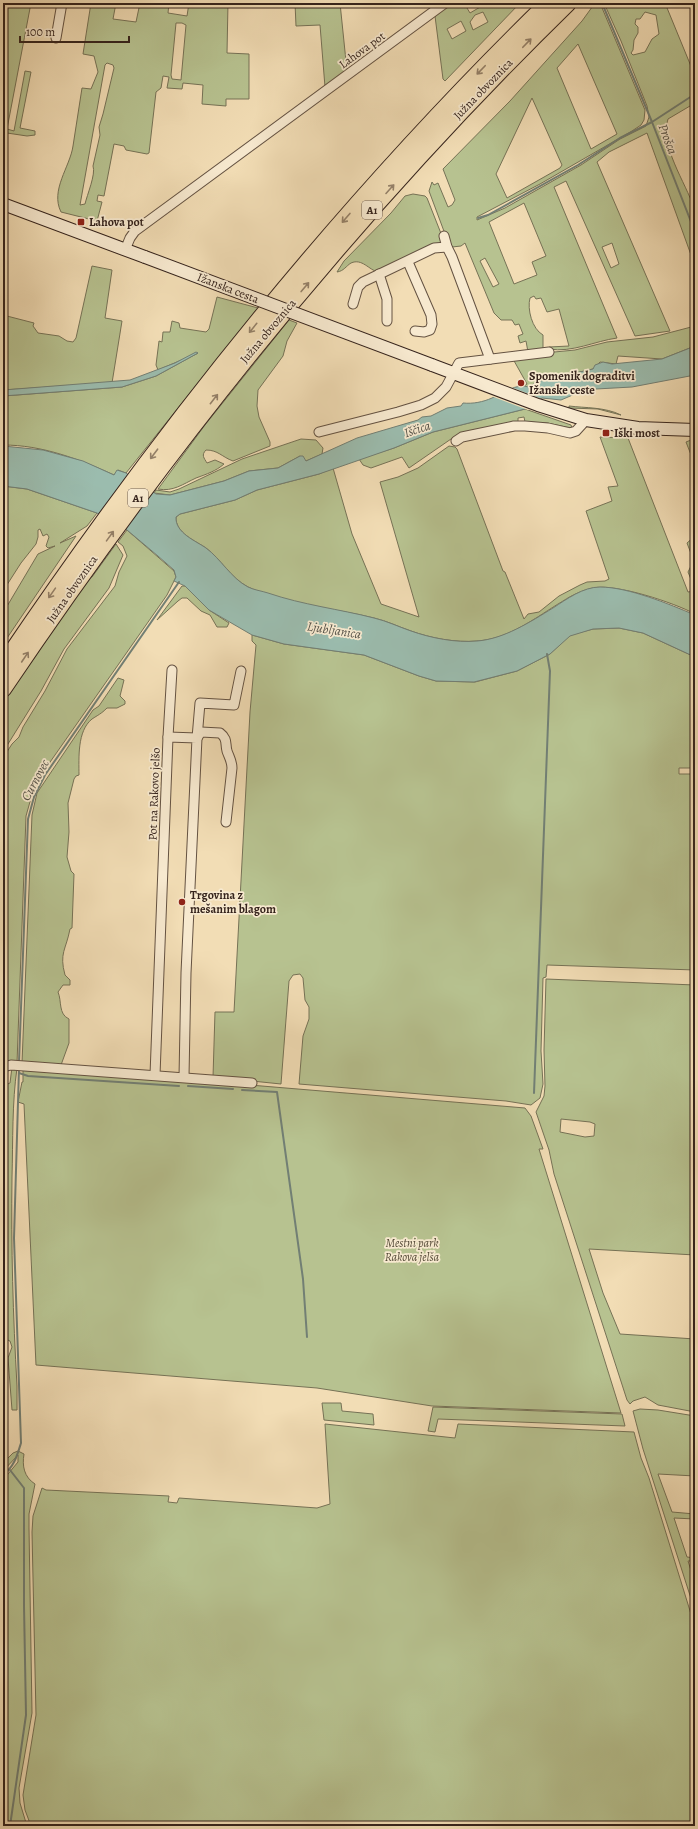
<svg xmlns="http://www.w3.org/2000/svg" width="698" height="1829" viewBox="0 0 698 1829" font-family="Alegreya,serif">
  <rect width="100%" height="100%" fill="#f2ddb5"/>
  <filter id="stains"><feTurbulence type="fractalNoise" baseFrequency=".005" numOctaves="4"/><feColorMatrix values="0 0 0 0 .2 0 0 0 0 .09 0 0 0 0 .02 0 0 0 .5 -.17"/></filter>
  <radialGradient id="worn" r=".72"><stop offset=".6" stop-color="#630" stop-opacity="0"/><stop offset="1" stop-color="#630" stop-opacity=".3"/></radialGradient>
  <g fill="#b7c290" stroke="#767256" fill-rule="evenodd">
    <polygon points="3,3 31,3 7,129 14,131 25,71 31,72 20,128 35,131 35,135 27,136 7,133 3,151"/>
    <path d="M91,3H116L113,19L136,22L140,3H169L168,13L187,16L189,3H228L227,53L249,54V99H226V106L202,104L203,85L183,83L182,89L167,88L169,77L163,76L161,88L156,92L149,153L147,154L126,150L124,146L114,144L104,196L98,195L97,201L102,202L97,221L61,212C50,190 70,167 73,146C76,127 79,107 82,88L91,89L98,72L94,56L83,54ZM176,23H182L186,25L181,80L172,79L171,75ZM107,63L113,65L114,68L103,114L99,127L100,135L93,166C96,174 87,195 85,204L80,205L105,65Z"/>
    <polygon points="295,3 340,3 347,71 325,87 320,25 296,26"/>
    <path d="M450,3H464L470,13L487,3H520L445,81L443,79L435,16ZM483,12L488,22L473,30L470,22L475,15ZM461,21L466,31L452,39L447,29Z"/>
    <path d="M595,3H600L645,110L644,120L641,125L632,131L540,184L477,217V220L505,208L581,165L620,139L646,126L649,117L647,106L621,41L604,3H665L695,76V118L690,106L668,119C659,145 686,183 694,208C698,217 695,254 695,266L647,133L609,152L597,162L670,331L635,336L566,181L554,187L617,338C595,341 572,353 549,349V347L569,346L559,309L547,312L541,298L536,299L534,296L530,298C527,309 532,329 543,335V350L528,352L526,341L520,343L518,336L523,334L519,324L515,325L512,320H501L494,313L465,243L461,246L452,247L448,242L429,191L432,182L434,185L438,183L448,207L452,205L455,200L443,169L510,101L582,21ZM645,12L656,15L659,34L652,39L645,52L633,55L631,53L633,50L634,40L638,33V27L635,24L636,19H640ZM578,44L617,134L591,149L557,68ZM532,98L562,165L560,168L507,198L496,174ZM524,203L546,256L532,262L537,275L514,284L489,222ZM612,243L619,264L611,268L602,247ZM485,258L499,284L493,287L480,261Z"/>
    <path d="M413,194L425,196L427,198L442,236L441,243L378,272C369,270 362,258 351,263C346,266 344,271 337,272L344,261L391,213L405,196Z"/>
    <polygon points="92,266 112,270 105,318 122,321 112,383 3,390 3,311 3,315 34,323 33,326 38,333 59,336 67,341 73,342 76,338"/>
    <path d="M217,297L258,308L126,473L118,470L114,475C79,459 42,445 3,445V396L122,387L156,376L198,353L158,370L156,365L159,341L162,342L163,332H170L172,321L179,323L180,328L206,332L209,329Z"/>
    <path d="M289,320L297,323L287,341L283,356L258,390L257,406L259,417L270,442V446L233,461C222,457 218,450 206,450C201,455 204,458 207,463L215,460L224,464C216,471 207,474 196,478C183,484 173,492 158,489L205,425Z"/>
    <polygon points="695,326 695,346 662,359 618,356 616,364 600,362 593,369 536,382 529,388 524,386 527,384 513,359 544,353 575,350 607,342 653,337"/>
    <path d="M569,406C585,408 605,407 621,415L598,409L569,408Z"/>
    <polygon points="525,409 571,425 572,428 547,423 525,422 524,417 518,418 518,422 460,435 451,439 409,468 402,457 371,468 363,465 359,459 394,448 433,432"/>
    <path d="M600,437L628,438L688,592L695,591V614C675,603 615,583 593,588C583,590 572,595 563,601C536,617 510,639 477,641C456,643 430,638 411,631C399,627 387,621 374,618C335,608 284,605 248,587C229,577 221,559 206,548C196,541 175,533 176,517L180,514L235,500L257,490L319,474L333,468L352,534L381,604L419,617L380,482L398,477L418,468L449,446L455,447L457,449L503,571L505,572L524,619L528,614L539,612L559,596L580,585L587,582L605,581L609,579L586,511L612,501L608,487L618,486Z"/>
    <polygon points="691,438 695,438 695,465 686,442 691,440"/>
    <polygon points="301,439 316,440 323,448 322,454 306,461 300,456 278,468 249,471 224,481 170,495 154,493 156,490 170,492 179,489 242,459"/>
    <polygon points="3,486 27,489 97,513 87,526 60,543 76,536 3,644 3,613 38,554 55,546 48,548 46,546 49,537 47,534 43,536 40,529 38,530 38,537 36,544 21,563 3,591"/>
    <polygon points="127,530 174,571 176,577 167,595 48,765 33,791 26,816 17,1063 3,1061 3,758 12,744 19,737 23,727 45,691 67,649 115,586 119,572 127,556 123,546 118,542"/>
    <polygon points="695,536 695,589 688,572 691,566 695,564 687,543"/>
    <polygon points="116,544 123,555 109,588 64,649 41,691 3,752 3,703 90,577 92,577"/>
    <polygon points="182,586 185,586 209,610 229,623 227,627 217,627 210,615 201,611 187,598 182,598 178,601 157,620"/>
    <path d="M619,628L643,633L695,657V970L547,965L546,977L543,978L541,1051L543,1084L540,1098L531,1105L506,1101L299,1084L303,1036L309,1019V1007L305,1000L303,978L300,974L293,975L289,981L281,1084L213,1077L215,1012H234L250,712L256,645L252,641V635L284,644L364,655L419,676L436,681L475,682L517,671L550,654L570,635L593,629ZM679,768H692V774H679Z"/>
    <path d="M118,678L124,680L120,696L125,701V704L117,708H107C101,714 98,715 92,719C77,731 79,758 79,775L76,776L74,779L68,803L69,832L67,857L71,871L74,874L72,928L70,929C66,950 59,953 65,975L70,980V985H63L58,992C62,1001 58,1014 69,1019V1043L61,1065L22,1063L32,815L37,793L93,710L99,706Z"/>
    <path d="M546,979L695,985V1255L589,1249L603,1293L620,1334L695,1339V1412L658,1405L645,1397L633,1401L630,1404L627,1400L554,1174L549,1150L536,1112L544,1096L545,1086L544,1050ZM561,1119L590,1122L595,1124L594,1136L585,1137L560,1132Z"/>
    <path d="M12,1067L17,1068C12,1103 13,1140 12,1177C11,1247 13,1316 17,1386V1410H12L8,1358L12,1347L10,1341L3,1338V1086L10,1083Z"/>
    <polygon points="23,1069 154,1077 525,1108 531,1116 543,1149 539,1149 621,1413 432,1406 317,1388 36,1365 24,1104 18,1102 22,1082 23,1082"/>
    <path d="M3,1366L5,1373C6,1385 10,1425 3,1433Z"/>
    <polygon points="322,1403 341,1403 342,1411 373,1414 374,1425 324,1420"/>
    <polygon points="433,1407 622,1414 625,1426 438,1419 435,1432 428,1431"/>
    <polygon points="640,1409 658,1410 695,1416 695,1476 658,1474 672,1512 695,1514 695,1519 674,1518 687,1557 695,1558 695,1561 688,1561 695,1583 695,1611 643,1449 633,1411"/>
    <polygon points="325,1424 455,1438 458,1424 634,1432 641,1458 649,1478 695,1627 695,1826 31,1826 25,1810 23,1795 36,1715 32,1532 33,1516 42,1488 46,1490 169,1496 168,1502 177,1503 179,1498 317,1508 330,1504"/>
    <path d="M18,1451L24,1454C22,1466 24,1477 35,1484L29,1514V1528L32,1713L19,1788L20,1803L27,1826H5V1787L3,1786V1480L18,1462V1455L3,1471V1463L13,1453Z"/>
  </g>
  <g fill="#9bbcae" stroke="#727f74">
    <path d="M695,346V375L632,387L596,389L575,394L561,400L542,398L525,409L433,432L394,448L319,474L257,490L235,500L180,514L176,517C175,533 196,541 206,548C221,559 231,578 248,587C254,590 262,591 268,593C303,605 339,609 374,618C387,621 399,627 411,631C431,638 456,643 477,641C504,639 530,622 553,608C567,599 583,587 600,587C628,587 669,604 695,615V657L643,633L619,628L593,629L570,636L550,654L517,671L474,682L436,681L419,676L364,655L284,644L252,635L209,610L185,586L174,581L176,577L174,570L158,556L127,530L97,513L27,489L3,486V446L43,450L83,461L114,475L117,470L126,473L156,494L170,495L224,481L249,471L278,468L300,456H303L306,461L357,438L418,420L422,417L431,416L447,408L461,406L463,403C473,404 483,402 492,398C503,393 516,383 529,387L536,382L593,369L595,365L603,362L612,364L662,359Z"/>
    <polygon points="196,352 198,353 156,376 122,387 3,396 3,390 130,380 175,363"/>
  </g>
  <polygon fill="#f2ddb5" points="511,387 547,401 543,400 528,410 491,396 502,389"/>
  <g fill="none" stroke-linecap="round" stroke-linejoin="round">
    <g stroke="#727f74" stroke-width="2">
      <polyline points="695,94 652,122 695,232"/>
      <polyline points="478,218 488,215 578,165 620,138 652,122 602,3"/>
      <polyline points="19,1062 28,819 34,797 45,775 179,582"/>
      <polyline points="19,1073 28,1076 179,1086"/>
      <polyline points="188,1086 233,1089"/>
      <polyline points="242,1090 277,1092 303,1279 307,1337"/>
      <polyline points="534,1093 550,671 547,654"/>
      <path d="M3,1475C14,1467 17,1456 21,1443L14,1238L19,1068"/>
      <polyline points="10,1826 26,1715 24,1606 24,1488 10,1470"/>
    </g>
    <defs>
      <g id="minor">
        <polyline points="56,38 62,3"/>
        <polyline points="444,236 447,247 452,257 490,359"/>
        <polyline points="125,250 130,238 135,231 445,3"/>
        <polyline points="408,262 431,315 432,324 430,330 424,332 415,331"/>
        <polyline points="379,274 387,299 387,321"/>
        <polyline points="353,304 358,287 363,282 434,248 447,247"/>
        <polyline points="319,432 398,412 421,405 435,398 446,387 459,363 549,352"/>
        <polyline points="456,441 462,437 514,426 525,426 548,428 570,433 576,431 586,420"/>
        <polyline points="168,737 172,670"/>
        <path d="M197,738L201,732L220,733C228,739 225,744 227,751C229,757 232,761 232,768L226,822"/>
        <polyline points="197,738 200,703 234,705 241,671"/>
        <polyline points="3,1067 11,1065 252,1083"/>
        <polyline points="155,1075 168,737 197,738 186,973 184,1077"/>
      </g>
      <g id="secondary">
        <polyline points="3,204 145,257"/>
        <polyline points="432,365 538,405 586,420 638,428 695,430"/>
      </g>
      <g id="motorway">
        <path d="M3,665C163,428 343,203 548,3"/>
        <path d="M3,689C169,443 355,211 568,3"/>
      </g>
    </defs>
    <use href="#minor" stroke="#645242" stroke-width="11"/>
    <use href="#secondary" stroke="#35231c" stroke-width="14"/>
    <use href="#motorway" stroke="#35231c" stroke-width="18"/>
    <use href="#minor" stroke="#f7e9cf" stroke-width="9"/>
    <use href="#secondary" stroke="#f7e9cf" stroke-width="12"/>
    <use href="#motorway" stroke="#f2ddb5" stroke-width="16"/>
    <defs>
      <polyline id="secondary-bridge" points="145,257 432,365"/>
    </defs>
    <use href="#secondary-bridge" stroke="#35231c" stroke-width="14" stroke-linecap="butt"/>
    <use href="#secondary-bridge" stroke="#f7e9cf" stroke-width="12"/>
  </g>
  <defs><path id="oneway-shaft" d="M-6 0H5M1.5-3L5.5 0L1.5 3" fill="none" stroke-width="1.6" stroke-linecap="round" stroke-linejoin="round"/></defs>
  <g stroke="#948068">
    <use href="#oneway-shaft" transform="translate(527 43) rotate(-46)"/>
    <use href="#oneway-shaft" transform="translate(481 70) rotate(134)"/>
    <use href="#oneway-shaft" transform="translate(390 189) rotate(-48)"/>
    <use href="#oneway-shaft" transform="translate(346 218) rotate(131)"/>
    <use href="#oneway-shaft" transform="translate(305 287) rotate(-50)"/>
    <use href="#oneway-shaft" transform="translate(253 328) rotate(129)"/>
    <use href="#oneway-shaft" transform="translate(214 399) rotate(-52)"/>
    <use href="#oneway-shaft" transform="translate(154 454) rotate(127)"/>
    <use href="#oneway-shaft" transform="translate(110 536) rotate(-54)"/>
    <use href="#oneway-shaft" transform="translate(52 593) rotate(125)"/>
    <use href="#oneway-shaft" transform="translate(25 657) rotate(-56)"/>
  </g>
  <g fill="#8f2418" stroke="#f7e9cf" stroke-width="1.5">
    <rect x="77" y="218" width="8" height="8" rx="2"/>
    <circle cx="521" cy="383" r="4"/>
    <rect x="602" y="429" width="8" height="8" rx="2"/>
    <circle cx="182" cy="902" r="4"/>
  </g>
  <g text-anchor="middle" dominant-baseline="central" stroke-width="3.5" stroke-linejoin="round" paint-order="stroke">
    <g fill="#f7e9cf" stroke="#6f5e52" stroke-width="1">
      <rect x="362" y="201" width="20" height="18" rx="3"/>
      <rect x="128" y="489" width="20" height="18" rx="3"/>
    </g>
    <g font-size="11" font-weight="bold" fill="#35231c">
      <text x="372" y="210">A1</text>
      <text x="138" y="498">A1</text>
    </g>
    <g font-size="12" fill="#35231c" stroke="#f7e9cf">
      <text transform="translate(362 50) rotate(-36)">Lahova pot</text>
      <text transform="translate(483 89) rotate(-46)">Južna obvoznica</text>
      <text transform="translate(228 288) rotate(21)">Ižanska cesta</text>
      <text transform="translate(268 331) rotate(-50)">Južna obvoznica</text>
      <text transform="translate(72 589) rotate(-55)">Južna obvoznica</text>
      <text transform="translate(154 794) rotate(-88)">Pot na Rakovo jelšo</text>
    </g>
    <g font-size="12" font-weight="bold" fill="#35231c" stroke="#f7e9cf" text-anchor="start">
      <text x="89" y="222">Lahova pot</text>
      <text x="529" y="376">Spomenik dograditvi<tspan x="529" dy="14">Ižanske ceste</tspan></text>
      <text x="614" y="433">Iški most</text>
      <text x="190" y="895">Trgovina z<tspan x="190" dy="14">mešanim blagom</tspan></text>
    </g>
    <g font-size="12" font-style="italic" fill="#564b39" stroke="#f7e9cf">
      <text x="412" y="1243">Mestni park<tspan x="412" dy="14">Rakova jelša</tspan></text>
    </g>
    <g font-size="13" font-style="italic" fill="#545148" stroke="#f7e9cf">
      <text transform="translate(668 139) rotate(69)">Prošca</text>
      <text transform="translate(417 429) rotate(-18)">Iščica</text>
      <text transform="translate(334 630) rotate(9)">Ljubljanica</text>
      <text transform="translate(35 780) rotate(-62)">Curnovec</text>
    </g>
  </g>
  <rect width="698" height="1829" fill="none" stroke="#f2ddb5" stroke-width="16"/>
  <rect x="4" y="4" width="690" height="1821" fill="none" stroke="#35231c" stroke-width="2"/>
  <rect x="8" y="8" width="682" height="1813" fill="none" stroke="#35231c"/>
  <path d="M20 36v6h109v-6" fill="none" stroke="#35231c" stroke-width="2"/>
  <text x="26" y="36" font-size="12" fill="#35231c" stroke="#f7e9cf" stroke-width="3" paint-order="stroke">100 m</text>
  <rect width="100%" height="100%" filter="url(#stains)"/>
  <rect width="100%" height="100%" fill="url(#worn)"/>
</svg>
